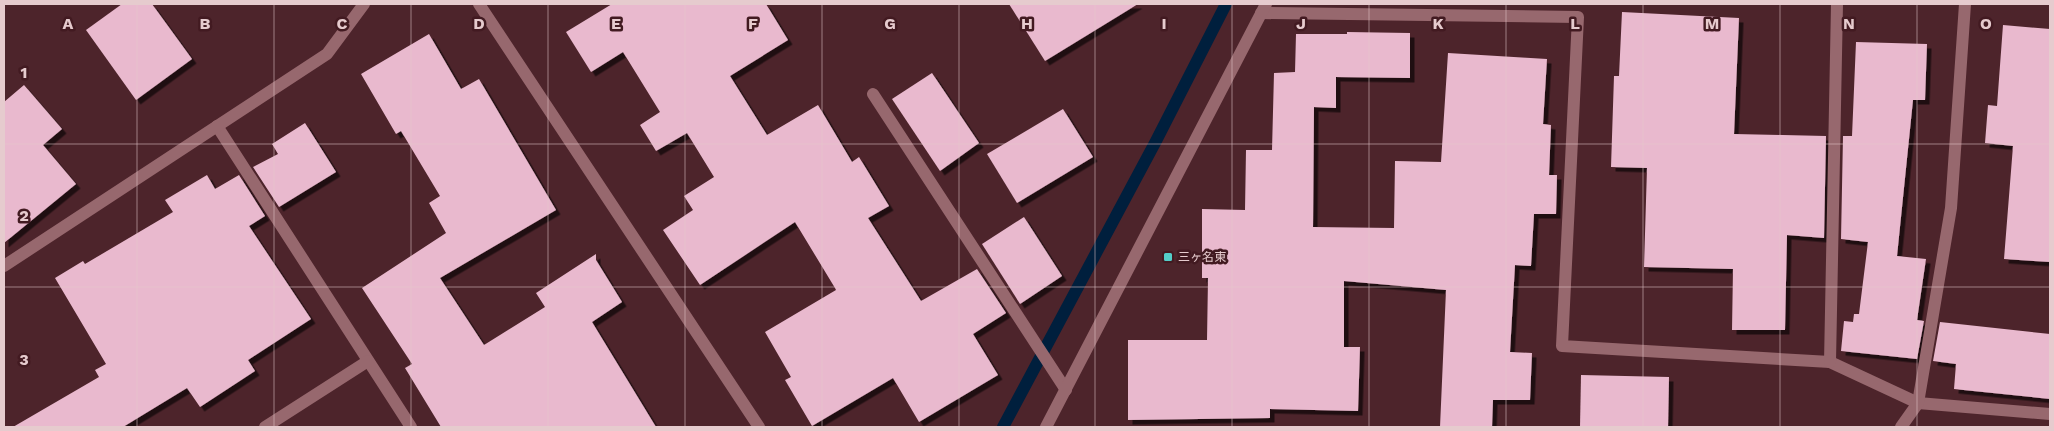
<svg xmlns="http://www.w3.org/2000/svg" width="2054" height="431" viewBox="0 0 2054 431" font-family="'Work Sans','Noto Sans JP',sans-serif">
  <defs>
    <filter id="shadow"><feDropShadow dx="4.5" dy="4.5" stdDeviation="0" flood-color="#0009"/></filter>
  </defs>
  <rect width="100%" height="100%" fill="#4d242b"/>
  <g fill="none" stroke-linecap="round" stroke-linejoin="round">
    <polyline stroke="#001f3d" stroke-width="12" points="1003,427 1156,141 1226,4"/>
  </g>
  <g fill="#e9b9ce" filter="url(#shadow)">
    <polygon points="122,4 152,4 192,59 136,100 86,30"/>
    <polygon points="612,4 766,4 788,40 730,76 767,135 818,105 852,162 859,157 889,206 868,218 921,301 977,269 1006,313 973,334 998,375 919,422 893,378 812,426 785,380 791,377 765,332 836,290 835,288 795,222 700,285 663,230 693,210 684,196 714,177 687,133 656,151 640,125 660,112 623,52 591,72 566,32"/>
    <polygon points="1009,4 1138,4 1045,61"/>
    <polygon points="1622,12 1739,18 1734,134 1826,136 1824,238 1787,235 1785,330 1732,330 1733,269 1644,267 1647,168 1611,167 1614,76 1619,76"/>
    <polygon points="2003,25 2050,29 2050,262 2004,259 2013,146 1985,143 1988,105 1997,106"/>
    <polygon points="1347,32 1410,33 1410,78 1336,77 1336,108 1314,107 1313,227 1394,228 1395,161 1441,162 1448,53 1547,59 1543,124 1551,125 1549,175 1557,175 1556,214 1534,214 1531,266 1515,265 1510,352 1532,353 1530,400 1493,400 1492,427 1440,427 1446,290 1344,281 1344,347 1360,347 1358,411 1270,409 1270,418 1128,420 1128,340 1207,340 1208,278 1202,278 1202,209 1245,210 1246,150 1272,150 1274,73 1295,72 1296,34 1347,34"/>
    <polygon points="429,34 461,89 479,79 556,210 440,278 484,345 545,307 536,293 596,254 596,260 622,302 592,322 656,427 441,427 405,368 412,364 362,288 446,233 429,203 440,196 401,131 396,134 361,74"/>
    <polygon points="1856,42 1927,44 1925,100 1913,100 1897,256 1926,259 1917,320 1924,321 1917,359 1841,351 1844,321 1853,322 1854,314 1859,314 1868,242 1841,239 1843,136 1852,136"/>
    <polygon points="932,73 979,143 940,171 892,99"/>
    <polygon points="24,85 62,129 43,145 76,184 4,243 4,102"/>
    <polygon points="1063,109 1093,157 1017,203 987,154"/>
    <polygon points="305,123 336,172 279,207 253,167 278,154 272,144"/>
    <polygon points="207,175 215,189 239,175 265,216 249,226 311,319 248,360 255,371 200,407 187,388 123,427 13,427 99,377 95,370 106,364 55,278 83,261 85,264 173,212 165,200"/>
    <polygon points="1024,217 1062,276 1020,304 982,244"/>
    <polygon points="1940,322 2050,334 2050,399 1954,389 1956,364 1933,361"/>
    <polygon points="1581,375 1669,377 1668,427 1580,427"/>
  </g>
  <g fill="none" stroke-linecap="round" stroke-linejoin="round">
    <g stroke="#97686e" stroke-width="12">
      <polyline points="479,4 759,427"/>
      <polyline points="1261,13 1578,17 1562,346 1830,362 1918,403 2050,414"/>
      <polyline points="873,94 1066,390"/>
      <polyline points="217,126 411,427"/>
      <polyline points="4,266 327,54 364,4"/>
      <polyline points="1830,362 1837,4"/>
      <polyline points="265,427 368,361"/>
      <polyline points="1046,427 1266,4"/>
      <polyline points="1901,427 1918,403 1951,208 1965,4"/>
    </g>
  </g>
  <path fill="none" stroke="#e6cbce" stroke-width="1" stroke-opacity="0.55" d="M137,4V427M274,4V427M411,4V427M548,4V427M685,4V427M822,4V427M959,4V427M1095,4V427M1232,4V427M1369,4V427M1506,4V427M1643,4V427M1780,4V427M1917,4V427M4,144H2050M4,287H2050"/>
  <rect fill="#54cdc8" stroke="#421a21" stroke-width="2" x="1163" y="252" width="10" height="10" rx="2.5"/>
  <g text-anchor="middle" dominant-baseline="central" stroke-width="5" stroke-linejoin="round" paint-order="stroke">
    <g font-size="12" fill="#e6cbce" stroke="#421a21" text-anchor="start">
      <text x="1178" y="257">三ヶ名東</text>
    </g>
  </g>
  <g font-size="16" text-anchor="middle" font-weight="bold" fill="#e6cbce" stroke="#421a21" stroke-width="5" stroke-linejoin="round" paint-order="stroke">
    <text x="68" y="29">A</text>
    <text x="205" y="29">B</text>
    <text x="342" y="29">C</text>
    <text x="479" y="29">D</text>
    <text x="616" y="29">E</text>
    <text x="753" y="29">F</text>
    <text x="890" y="29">G</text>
    <text x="1027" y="29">H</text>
    <text x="1164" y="29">I</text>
    <text x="1301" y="29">J</text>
    <text x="1438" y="29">K</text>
    <text x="1575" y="29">L</text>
    <text x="1712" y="29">M</text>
    <text x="1849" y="29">N</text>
    <text x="1986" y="29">O</text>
    <text x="24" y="78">1</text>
    <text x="24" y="221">2</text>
    <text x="24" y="365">3</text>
  </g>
  <rect width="2054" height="431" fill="none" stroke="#e6cbce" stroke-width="10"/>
</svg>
